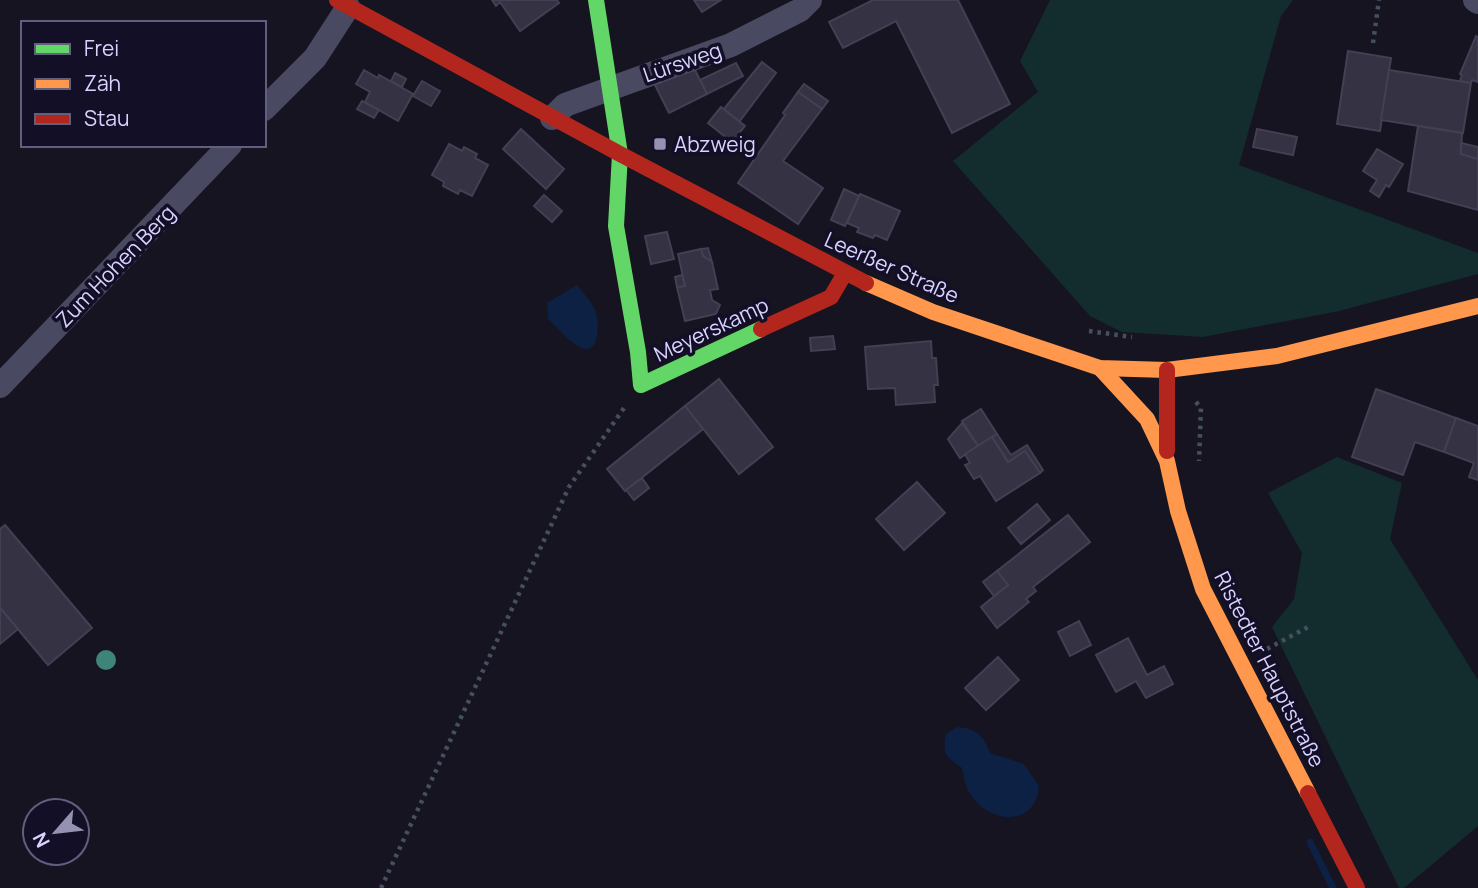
<svg xmlns="http://www.w3.org/2000/svg" width="1478" height="888" viewBox="0 0 1478 888" font-family="Manrope,sans-serif">
  <rect width="100%" height="100%" fill="#161421"/>
  <g fill="#132c2d">
    <polygon points="1050,0 1293,0 1281,16 1239,165 1478,253 1478,274 1339,311 1203,337 1122,332 1090,316 953,161 1038,92 1020,61"/>
    <polygon points="1337,457 1402,483 1390,539 1478,680 1478,826 1404,888 1399,888 1272,627 1294,599 1302,553 1268,493"/>
  </g>
  <g fill="#0d2144">
    <path d="M577,285C583,293 593,303 596,313C600,325 599,359 578,346C567,340 557,327 548,319L547,303Z"/>
    <path d="M957,727C976,728 983,735 990,753L1024,764L1039,786C1036,828 989,824 970,794C965,787 964,776 962,768C945,756 942,755 946,734Z"/>
  </g>
  <g fill="none" stroke-linecap="round" stroke-linejoin="round">
    <polyline stroke="#0d2144" stroke-width="7" points="1310,842 1333,888"/>
  </g>
  <g fill="#343243" stroke="#433f54" stroke-width="2">
    <polygon points="492,0 557,0 559,3 520,31 500,2 496,6"/>
    <polygon points="694,0 721,0 702,12"/>
    <polygon points="873,0 958,0 1010,104 952,133 896,21 843,48 829,22"/>
    <polygon points="1476,36 1478,37 1478,82 1472,80 1471,83 1460,81 1462,75 1460,74"/>
    <polygon points="1348,51 1391,58 1380,131 1337,124"/>
    <polygon points="762,62 776,73 739,122 724,109"/>
    <polygon points="736,63 743,76 707,94 700,80"/>
    <polygon points="693,66 707,94 669,113 655,85"/>
    <polygon points="364,70 378,78 379,75 413,94 398,121 365,102 370,92 356,84"/>
    <polygon points="1389,70 1471,83 1463,133 1381,120"/>
    <polygon points="395,73 406,79 402,87 391,81"/>
    <polygon points="422,81 440,91 431,106 413,96"/>
    <polygon points="804,84 828,101 822,109 798,92"/>
    <polygon points="798,92 822,109 783,161 823,188 798,224 738,183 785,115 783,113"/>
    <polygon points="362,101 379,110 374,118 357,109"/>
    <polygon points="721,107 745,126 732,142 708,123"/>
    <polygon points="1418,126 1462,133 1461,154 1478,159 1478,210 1408,191"/>
    <polygon points="521,129 564,169 546,189 503,149"/>
    <polygon points="1257,129 1297,137 1293,155 1253,147"/>
    <polygon points="1461,143 1478,147 1478,159 1461,154"/>
    <polygon points="449,144 462,151 464,147 477,154 475,158 488,165 472,196 460,190 458,194 443,186 444,182 432,175"/>
    <polygon points="1377,149 1403,164 1389,187 1386,185 1379,197 1370,191 1377,180 1363,171"/>
    <polygon points="844,189 859,196 845,226 831,220"/>
    <polygon points="860,194 900,211 887,240 875,235 873,238 857,232 859,228 847,223"/>
    <polygon points="544,195 562,211 552,222 534,206"/>
    <polygon points="667,232 674,259 651,264 645,236"/>
    <polygon points="708,248 712,262 703,256 701,249"/>
    <polygon points="701,249 703,256 712,262 718,289 710,290 712,300 720,305 716,314 685,321 677,287 685,286 678,254"/>
    <polygon points="682,275 685,286 677,287 675,277"/>
    <polygon points="833,336 835,349 811,351 810,338"/>
    <polygon points="931,341 932,358 936,358 938,385 934,385 935,402 896,405 895,388 868,389 865,347"/>
    <polygon points="719,379 773,447 739,474 685,406"/>
    <polygon points="1376,389 1456,418 1444,452 1415,442 1403,475 1352,457"/>
    <polygon points="685,406 703,429 625,491 607,469"/>
    <polygon points="981,409 997,434 978,446 962,421"/>
    <polygon points="1456,418 1478,426 1478,480 1469,477 1474,463 1444,452"/>
    <polygon points="962,423 978,446 960,458 948,439"/>
    <polygon points="997,434 1011,455 1027,445 1043,470 1040,473 1025,451 1008,462 992,437"/>
    <polygon points="992,437 1008,462 1025,451 1040,473 996,501 980,476 974,479 965,465 970,463 965,454"/>
    <polygon points="642,478 649,488 634,500 626,490"/>
    <polygon points="917,482 945,513 904,550 876,519"/>
    <polygon points="1037,504 1050,520 1021,544 1008,528"/>
    <polygon points="1068,515 1090,542 1033,587 1036,591 1026,599 1029,602 997,628 981,607 1008,585 997,571"/>
    <polygon points="5,525 92,628 48,665 0,608 0,529"/>
    <polygon points="997,571 1008,585 994,596 983,582"/>
    <polygon points="0,608 18,629 0,644"/>
    <polygon points="1079,621 1091,645 1070,656 1058,632"/>
    <polygon points="1128,638 1147,675 1164,666 1173,684 1146,698 1136,681 1116,692 1096,655"/>
    <polygon points="998,657 1019,680 986,710 965,688"/>
  </g>
  <g fill="none" stroke-linecap="round" stroke-linejoin="round">
    <g stroke="#44505f" stroke-width="4.5" stroke-dasharray="3.5 5" stroke-linecap="butt">
      <polyline points="1373,43 1379,0"/>
      <polyline points="1089,331 1132,337"/>
      <polyline points="1196,402 1201,408 1199,461"/>
      <polyline points="1267,649 1312,625"/>
      <polyline points="381,888 569,487 624,408"/>
    </g>
    <g stroke="#4a4962" stroke-width="24">
      <polyline points="1475,0 1478,2"/>
      <polyline points="264,109 315,58 348,7"/>
      <polyline points="552,118 565,105 731,45 800,10 810,0"/>
      <polyline points="0,386 230,145"/>
    </g>
    <polyline stroke="#63d668" stroke-width="16" points="596,0 620,154 616,226 638,352 641,385 761,329"/>
    <g stroke="#ff974d" stroke-width="16">
      <polyline points="866,283 933,312 1100,368 1167,370 1277,356 1478,306"/>
      <polyline points="1100,368 1147,419 1167,461 1178,511 1203,589 1308,793"/>
    </g>
    <g stroke="#b3261e" stroke-width="16">
      <polyline points="337,0 620,154 866,283"/>
      <polyline points="761,329 831,297 845,273"/>
      <polyline points="1167,370 1167,451"/>
      <polyline points="1308,793 1357,888"/>
    </g>
  </g>
  <circle fill="#3e8478" cx="106" cy="660" r="10"/>
  <rect fill="#9591b1" stroke="#130f26" stroke-width="2.5" x="653" y="137" width="14" height="14" rx="3.5"/>
  <g text-anchor="middle" dominant-baseline="central" stroke-width="7" stroke-linejoin="round" paint-order="stroke">
    <g font-size="21" fill="#d9d4ff" stroke="#130f26">
      <text transform="translate(682 62) rotate(-19)">Lürsweg</text>
      <text transform="translate(115 266) rotate(-46)">Zum Hohen Berg</text>
      <text transform="translate(892 267) rotate(24)">Leerßer Straße</text>
      <text transform="translate(711 329) rotate(-25)">Meyerskamp</text>
      <text transform="translate(1270 669) rotate(63)">Ristedter Hauptstraße</text>
    </g>
    <g font-size="21" fill="#d9d4ff" stroke="#130f26" text-anchor="start">
      <text x="674" y="144">Abzweig</text>
    </g>
  </g>
  <rect x="21" y="21" width="245" height="126" fill="#130f26" stroke="#625e7d" stroke-width="2"/>
  <rect x="35" y="44" width="35" height="10" fill="#63d668" stroke="#625e7d" stroke-width="2"/>
  <text x="84" y="56" font-size="21" fill="#d9d4ff">Frei</text>
  <rect x="35" y="79" width="35" height="10" fill="#ff974d" stroke="#625e7d" stroke-width="2"/>
  <text x="84" y="91" font-size="21" fill="#d9d4ff">Zäh</text>
  <rect x="35" y="114" width="35" height="10" fill="#b3261e" stroke="#625e7d" stroke-width="2"/>
  <text x="84" y="126" font-size="21" fill="#d9d4ff">Stau</text>
  <g transform="translate(56 832) rotate(242)"><circle r="33" fill="#130f26" stroke="#625e7d" stroke-width="2"/>
  <path d="M0-5L12 26L0 18L-12 26Z" fill="#9591b1"/>
  <text y="-10" font-size="19" font-weight="bold" text-anchor="middle" fill="#d9d4ff">N</text>
  </g>
</svg>
